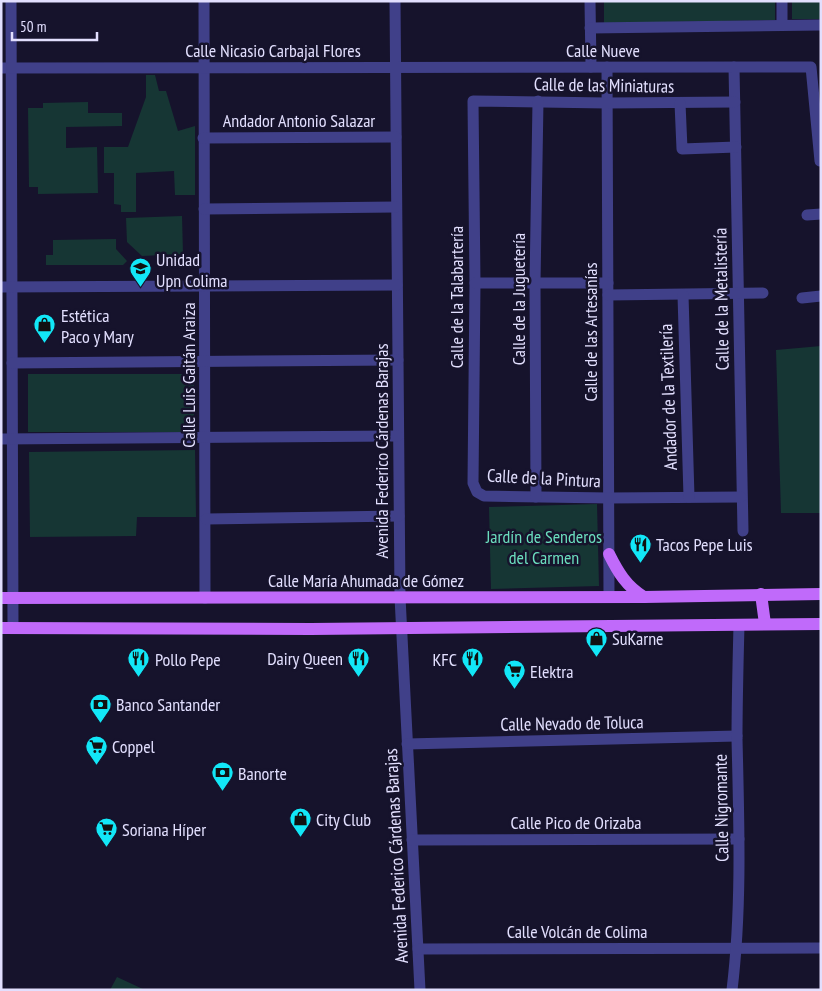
<svg xmlns="http://www.w3.org/2000/svg" width="822" height="991" viewBox="0 0 822 991" font-family="'PT Sans Narrow',sans-serif">
  <rect width="100%" height="100%" fill="#16132c"/>
  <g fill="#163634">
    <polygon points="604,1 775,1 775,20 604,23"/>
    <rect x="792" y="1" width="29" height="18"/>
    <polygon points="146,75 155,75 159,91 166,91 178,131 195,126 195,195 175,195 174,171 136,173 136,212 121,212 121,205 114,204 114,173 104,173 104,147 128,147 146,97"/>
    <polygon points="88,102 88,113 122,113 122,126 66,127 66,148 97,147 98,193 38,194 38,187 29,187 28,108 43,108 43,103"/>
    <polygon points="182,216 183,254 142,256 127,242 126,218"/>
    <polygon points="116,239 116,249 127,261 123,265 46,265 46,255 53,255 53,240"/>
    <polygon points="821,346 821,513 781,513 776,350"/>
    <rect x="28" y="374" width="166" height="58"/>
    <polygon points="195,450 196,517 137,517 136,536 30,537 29,452"/>
    <polygon points="597,504 599,586 491,589 489,507"/>
    <polygon points="117,977 145,990 110,990"/>
  </g>
  <g fill="none" stroke-linecap="round" stroke-linejoin="round">
    <g stroke="#404089" stroke-width="11">
      <polyline points="11,1 13,628"/>
      <polyline points="204,1 205,598"/>
      <polyline points="395,1 400,597 420,990"/>
      <polyline points="590,1 591,67"/>
      <polyline points="782,25 782,1"/>
      <polyline points="590,28 821,25"/>
      <polyline points="607,67 609,596"/>
      <polyline points="734,67 743,531"/>
      <polyline points="1,68 811,67 820,161"/>
      <polyline points="735,102 607,103 473,101 475,283 473,483 477,492 484,496 609,498 741,497"/>
      <polyline points="680,103 682,149 736,147"/>
      <polyline points="203,138 396,137"/>
      <polyline points="204,209 396,207"/>
      <polyline points="807,215 821,214"/>
      <polyline points="475,283 608,283"/>
      <polyline points="1,287 397,285"/>
      <polyline points="608,295 763,293"/>
      <polyline points="683,295 689,497"/>
      <polyline points="802,298 821,296"/>
      <polyline points="12,363 398,360"/>
      <polyline points="1,439 398,436"/>
      <polyline points="536,497 535,283 538,101"/>
      <polyline points="206,519 399,516"/>
      <polyline points="407,744 737,736"/>
      <polyline points="412,840 739,839"/>
      <polyline points="418,949 821,948"/>
      <path d="M732,990C742,907 739,823 737,739C737,701 738,663 739,625"/>
    </g>
    <g stroke="#c06afa" stroke-width="12">
      <path d="M609,554C618,572 626,586 644,597"/>
      <polyline points="761,594 765,624"/>
      <polyline points="1,598 644,597 821,594"/>
      <polyline points="1,628 311,629 821,624"/>
    </g>
  </g>
  <defs>
    <symbol id="university-pin" viewBox="-11 -11 22 30"><path d="M0 17L-7.5 6A9.5 9.5 0 1 1 7.5 6Z" fill="#12e7f7" stroke="#16132c"/><path d="M0-5L7-2L0 1L-7-2ZM-4 1L0 2.5L4 1V4Q0 6-4 4Z" fill="#111"/></symbol>
    <symbol id="shop-pin" viewBox="-11 -11 22 30"><path d="M0 17L-7.5 6A9.5 9.5 0 1 1 7.5 6Z" fill="#12e7f7" stroke="#16132c"/><path d="M-5-2.5h2.3a2.7 3.5 0 0 1 5.4 0H5L5.5 6h-11ZM-1.5-2.5h3a1.5 2.3 0 0 0-3 0Z" fill="#111"/></symbol>
    <symbol id="restaurant-pin" viewBox="-11 -11 22 30"><path d="M0 17L-7.5 6A9.5 9.5 0 1 1 7.5 6Z" fill="#12e7f7" stroke="#16132c"/><path d="M-5-6h1v4h1v-4h1v4h1v-4h1v5L-1.5 .5V6h-2V.5L-5-1ZM5-6V6H3V1.5H1.5Q1.5-4 5-6Z" fill="#111"/></symbol>
    <symbol id="supermarket-pin" viewBox="-11 -11 22 30"><path d="M0 17L-7.5 6A9.5 9.5 0 1 1 7.5 6Z" fill="#12e7f7" stroke="#16132c"/><path d="M-6-5.5h2.5l.6 2H6L4.5 2H-2.5L-4.4-4H-6ZM-1.5 3.2a1.3 1.3 0 1 0 .1 0ZM3 3.2a1.3 1.3 0 1 0 .1 0Z" fill="#111"/></symbol>
    <symbol id="bank-pin" viewBox="-11 -11 22 30"><path d="M0 17L-7.5 6A9.5 9.5 0 1 1 7.5 6Z" fill="#12e7f7" stroke="#16132c"/><path d="M-6-4H6V4H-6ZM0-2.3a2.3 2.3 0 1 0 0 4.6a2.3 2.3 0 1 0 0-4.6Z" fill="#111"/></symbol>
  </defs>
  <g fill-rule="evenodd">
    <use href="#university-pin" x="128" y="256" width="25" height="34"/>
    <use href="#shop-pin" x="32" y="312" width="25" height="34"/>
    <use href="#restaurant-pin" x="628" y="532" width="25" height="34"/>
    <use href="#shop-pin" x="584" y="626" width="25" height="34"/>
    <use href="#restaurant-pin" x="346" y="646" width="25" height="34"/>
    <use href="#restaurant-pin" x="126" y="646" width="25" height="34"/>
    <use href="#restaurant-pin" x="460" y="646" width="25" height="34"/>
    <use href="#supermarket-pin" x="502" y="658" width="25" height="34"/>
    <use href="#bank-pin" x="88" y="692" width="25" height="34"/>
    <use href="#supermarket-pin" x="84" y="734" width="25" height="34"/>
    <use href="#bank-pin" x="210" y="760" width="25" height="34"/>
    <use href="#shop-pin" x="288" y="806" width="25" height="34"/>
    <use href="#supermarket-pin" x="94" y="816" width="25" height="34"/>
  </g>
  <g text-anchor="middle" dominant-baseline="central" stroke-width="5" stroke-linejoin="round" paint-order="stroke">
    <g font-size="18" fill="#e2dffe" stroke="#16132c">
      <text x="273" y="50">Calle Nicasio Carbajal Flores</text>
      <text x="603" y="50">Calle Nueve</text>
      <text transform="translate(604 85) rotate(1)">Calle de las Miniaturas</text>
      <text x="299" y="120">Andador Antonio Salazar</text>
      <text transform="translate(456 297) rotate(-90)">Calle de la Talabartería</text>
      <text transform="translate(518 299) rotate(-90)">Calle de la Juguetería</text>
      <text transform="translate(721 299) rotate(-91)">Calle de la Metalistería</text>
      <text transform="translate(590 332) rotate(-90)">Calle de las Artesanías</text>
      <text transform="translate(188 375) rotate(-90)">Calle Luis Gaitán Araiza</text>
      <text transform="translate(668 397) rotate(-92)">Andador de la Textilería</text>
      <text transform="translate(381 451) rotate(-90)">Avenida Federico Cárdenas Barajas</text>
      <text transform="translate(544 478) rotate(3)">Calle de la Pintura</text>
      <text x="366" y="580">Calle María Ahumada de Gómez</text>
      <text transform="translate(572 723) rotate(-1)">Calle Nevado de Toluca</text>
      <text transform="translate(721 808) rotate(-91)">Calle Nigromante</text>
      <text x="576" y="822">Calle Pico de Orizaba</text>
      <text transform="translate(396 856) rotate(-93)">Avenida Federico Cárdenas Barajas</text>
      <text x="577" y="931">Calle Volcán de Colima</text>
    </g>
    <g font-size="18" fill="#e2dffe" stroke="#16132c" text-anchor="start">
      <text x="156" y="259">Unidad<tspan x="156" dy="21">Upn Colima</tspan></text>
      <text x="61" y="315">Estética<tspan x="61" dy="21">Paco y Mary</tspan></text>
      <text x="656" y="544">Tacos Pepe Luis</text>
      <text x="612" y="638">SuKarne</text>
      <text x="343" y="658" text-anchor="end">Dairy Queen</text>
      <text x="155" y="659">Pollo Pepe</text>
      <text x="457" y="659" text-anchor="end">KFC</text>
      <text x="530" y="671">Elektra</text>
      <text x="116" y="704">Banco Santander</text>
      <text x="112" y="746">Coppel</text>
      <text x="238" y="773">Banorte</text>
      <text x="316" y="819">City Club</text>
      <text x="122" y="829">Soriana Híper</text>
    </g>
    <g font-size="18" fill="#6bdebe" stroke="#16132c">
      <text x="544" y="536">Jardín de Senderos<tspan x="544" dy="21">del Carmen</tspan></text>
    </g>
  </g>
  <rect width="822" height="991" fill="none" stroke="#e2dffe" stroke-width="5"/>
  <path d="M12 32v8h85v-8" fill="none" stroke="#e2dffe" stroke-width="2.5"/>
  <text x="20" y="32" font-size="15" fill="#e2dffe" stroke="#16132c" stroke-width="4" paint-order="stroke">50 m</text>
</svg>
